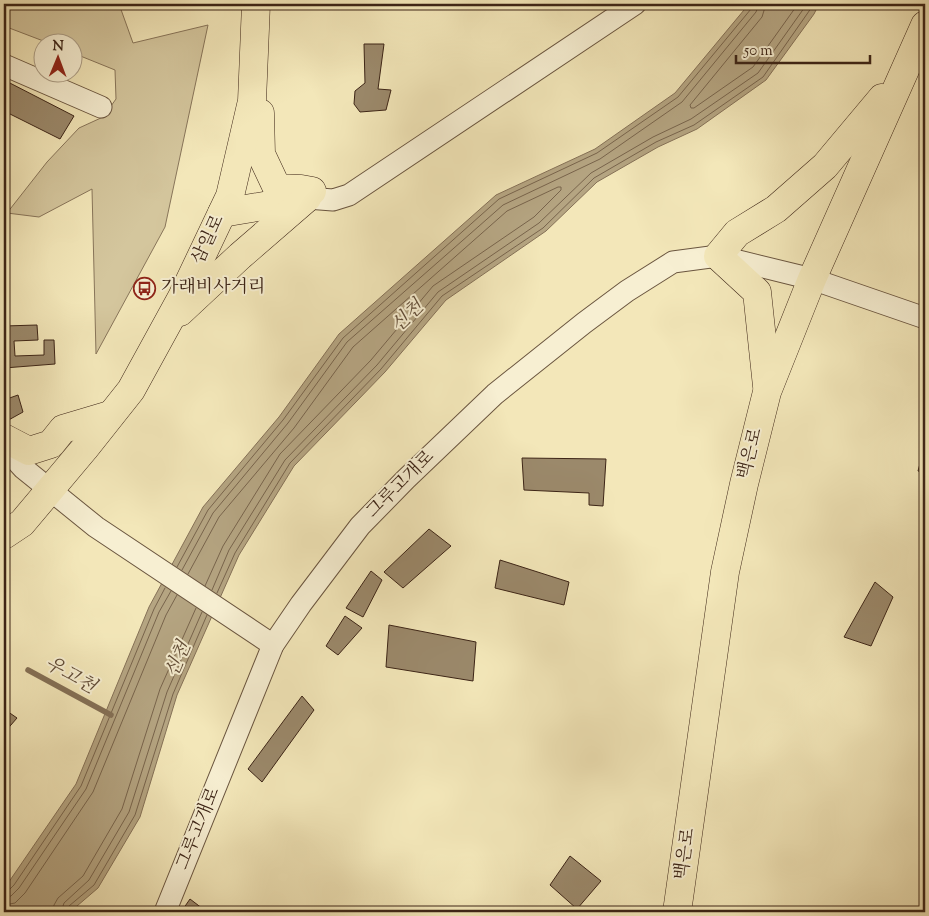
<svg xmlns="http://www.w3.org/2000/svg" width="929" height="916" viewBox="0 0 929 916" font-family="'Sorts Mill Goudy','Noto Serif KR',serif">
  <rect width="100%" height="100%" fill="#f3e7b9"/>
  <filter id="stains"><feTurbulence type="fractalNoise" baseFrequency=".004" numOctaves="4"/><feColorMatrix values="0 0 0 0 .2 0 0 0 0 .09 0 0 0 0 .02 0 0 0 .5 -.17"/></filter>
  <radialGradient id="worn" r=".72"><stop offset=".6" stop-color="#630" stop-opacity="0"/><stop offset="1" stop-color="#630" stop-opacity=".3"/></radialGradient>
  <polygon fill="#d4c69d" stroke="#88755a" points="4,4 119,4 133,43 208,25 165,227 96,354 92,189 39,217 7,213 47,162 79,128 103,117 116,99 115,70 73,53 72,42 46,42 4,26"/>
  <polygon fill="#b5a582" stroke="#857157" points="749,4 819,4 814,14 766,80 697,129 658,147 597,182 546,231 446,300 385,372 294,466 239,555 177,695 140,817 98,888 70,912 4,912 4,889 76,784 149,607 203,507 279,417 339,334 496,195 595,149 675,93"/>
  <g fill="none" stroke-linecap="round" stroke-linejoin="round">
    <g stroke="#78644c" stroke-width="1">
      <polyline points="766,4 762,17 690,105 691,108 694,108 753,67 798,4"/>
      <polyline points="177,567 208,510 283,420 343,338 499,199 597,153 678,97 751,9 752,4"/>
      <polyline points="182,570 213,513 288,423 347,342 503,205 600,159 682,102 756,12 759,4"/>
      <polyline points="188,574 219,517 294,428 353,347 507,211 558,187 561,187 561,190 534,217 433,286 371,360 280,454 223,546 205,586"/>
      <polyline points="212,590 229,550 285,460 377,365 438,292 539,223 591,173 653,137 691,119 758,73 807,4"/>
      <polyline points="217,593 235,553 290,463 381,369 442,296 543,228 594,178 656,142 694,125 763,77 814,4"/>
      <polyline points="4,891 9,890 14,885 81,786 154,609 165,588"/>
      <polyline points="4,898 11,896 19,888 86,789 159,612 171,591"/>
      <polyline points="4,905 15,903 25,893 93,792 166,615 177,595"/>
      <polyline points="53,912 54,905 58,898 83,876 122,809 160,689 196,608"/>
      <polyline points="61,912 64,903 89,880 129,812 167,692 202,612"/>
      <polyline points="67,912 69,906 94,885 135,815 173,694 207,615"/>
    </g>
    <polyline stroke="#857157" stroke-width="5.5" points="28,670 111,715"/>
  </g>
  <g fill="#9b896b" stroke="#3c2416">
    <polygon points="364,44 384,44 378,89 391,90 386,110 360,112 354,104 355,91 365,83"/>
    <polygon points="4,80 74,116 60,139 4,111"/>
    <polygon points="37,325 38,340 14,341 15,356 44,355 44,340 54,340 55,364 4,368 4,326"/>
    <polygon points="18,395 23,412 5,422 4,400"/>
    <polygon points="925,445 925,473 918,471"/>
    <polygon points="522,458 606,459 603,506 589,505 589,493 524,490"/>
    <polygon points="429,529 451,546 403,588 384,572"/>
    <polygon points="500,560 569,582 564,605 495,588"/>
    <polygon points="371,571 382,580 363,617 346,608"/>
    <polygon points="875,582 893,597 871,646 844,637"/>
    <polygon points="345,616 362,628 338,655 326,646"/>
    <polygon points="389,625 476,642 473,681 386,667"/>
    <polygon points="302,696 314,710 262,782 248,769"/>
    <polygon points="4,709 17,718 4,733"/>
    <polygon points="570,856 601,881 577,909 550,885"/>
    <polygon points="190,899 207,912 181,912"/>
  </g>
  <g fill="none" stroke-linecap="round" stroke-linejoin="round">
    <defs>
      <g id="minor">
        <polyline points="4,65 101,107"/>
        <polyline points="307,198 333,200 349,195 635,4"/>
        <polyline points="4,447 23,468 96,527 273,645"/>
        <polyline points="165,912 273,645 301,604 360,526 406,479 495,394 584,323 627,291 673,262 718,256 812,279 925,318"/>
      </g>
      <g id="major">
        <polyline points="260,113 261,154 277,188 301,189 312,191"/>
        <polyline points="222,213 305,199"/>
        <polyline points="180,312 240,256 307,198"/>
        <polyline points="767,386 757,292 718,256 737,233 776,209 825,166 882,98"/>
        <polyline points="4,438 29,451 51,444 63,429 110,415"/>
        <polyline points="4,535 22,523 85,448 131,390 182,297 230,196 252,101 256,4"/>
        <polyline points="677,912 725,572 744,484 767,392 812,279 925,25"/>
      </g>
    </defs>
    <use href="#minor" stroke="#6a553f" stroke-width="23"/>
    <use href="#major" stroke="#3c2416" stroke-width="29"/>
    <use href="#minor" stroke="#f7efd2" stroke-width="21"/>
    <use href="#major" stroke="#f3e7b9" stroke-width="28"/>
  </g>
  <defs>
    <symbol id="bus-ring" viewBox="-11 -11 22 22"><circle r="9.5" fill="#f7efd2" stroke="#8f2418" stroke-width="1.5"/><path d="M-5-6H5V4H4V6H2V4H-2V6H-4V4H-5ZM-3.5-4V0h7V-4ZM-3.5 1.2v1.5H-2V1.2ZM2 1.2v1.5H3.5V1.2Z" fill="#8f2418"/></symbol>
  </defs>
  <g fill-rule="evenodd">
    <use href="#bus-ring" x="132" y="276" width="25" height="25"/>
  </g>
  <g text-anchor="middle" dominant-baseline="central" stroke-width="4" stroke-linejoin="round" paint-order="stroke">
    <g font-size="18" fill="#3c2416" stroke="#f7efd2">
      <text transform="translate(209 240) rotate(-65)">삼일로</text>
      <text transform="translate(751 454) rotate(-76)">백은로</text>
      <text transform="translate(401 485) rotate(-45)">그루고개로</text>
      <text transform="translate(199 829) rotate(-68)">그루고개로</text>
      <text transform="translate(686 854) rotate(-82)">백은로</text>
    </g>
    <g font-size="18" fill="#3c2416" stroke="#f7efd2" text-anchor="start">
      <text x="161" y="288">가래비사거리</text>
    </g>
    <g font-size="19" font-style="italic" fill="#604b36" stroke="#f7efd2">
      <text transform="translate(408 317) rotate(-44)">신천</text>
      <text transform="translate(179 660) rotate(-66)">신천</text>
      <text transform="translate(70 676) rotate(29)">우고천</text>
    </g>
  </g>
  <rect width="929" height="916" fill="none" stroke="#f3e7b9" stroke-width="20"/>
  <rect x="5" y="5" width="919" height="906" fill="none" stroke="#3c2416" stroke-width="2.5"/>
  <rect x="10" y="10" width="909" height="896" fill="none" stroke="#3c2416"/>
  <g transform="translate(58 58) rotate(1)"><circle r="24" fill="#f7efd2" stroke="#ac9e87"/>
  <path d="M0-4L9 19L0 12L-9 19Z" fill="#8f2418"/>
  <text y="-8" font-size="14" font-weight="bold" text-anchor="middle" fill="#3c2416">N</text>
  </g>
  <path d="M736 55v8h134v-8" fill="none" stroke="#3c2416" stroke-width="2.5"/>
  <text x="744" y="55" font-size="15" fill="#3c2416" stroke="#f7efd2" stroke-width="4" paint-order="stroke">50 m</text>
  <rect width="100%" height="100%" filter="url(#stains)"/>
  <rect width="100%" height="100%" fill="url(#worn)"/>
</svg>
